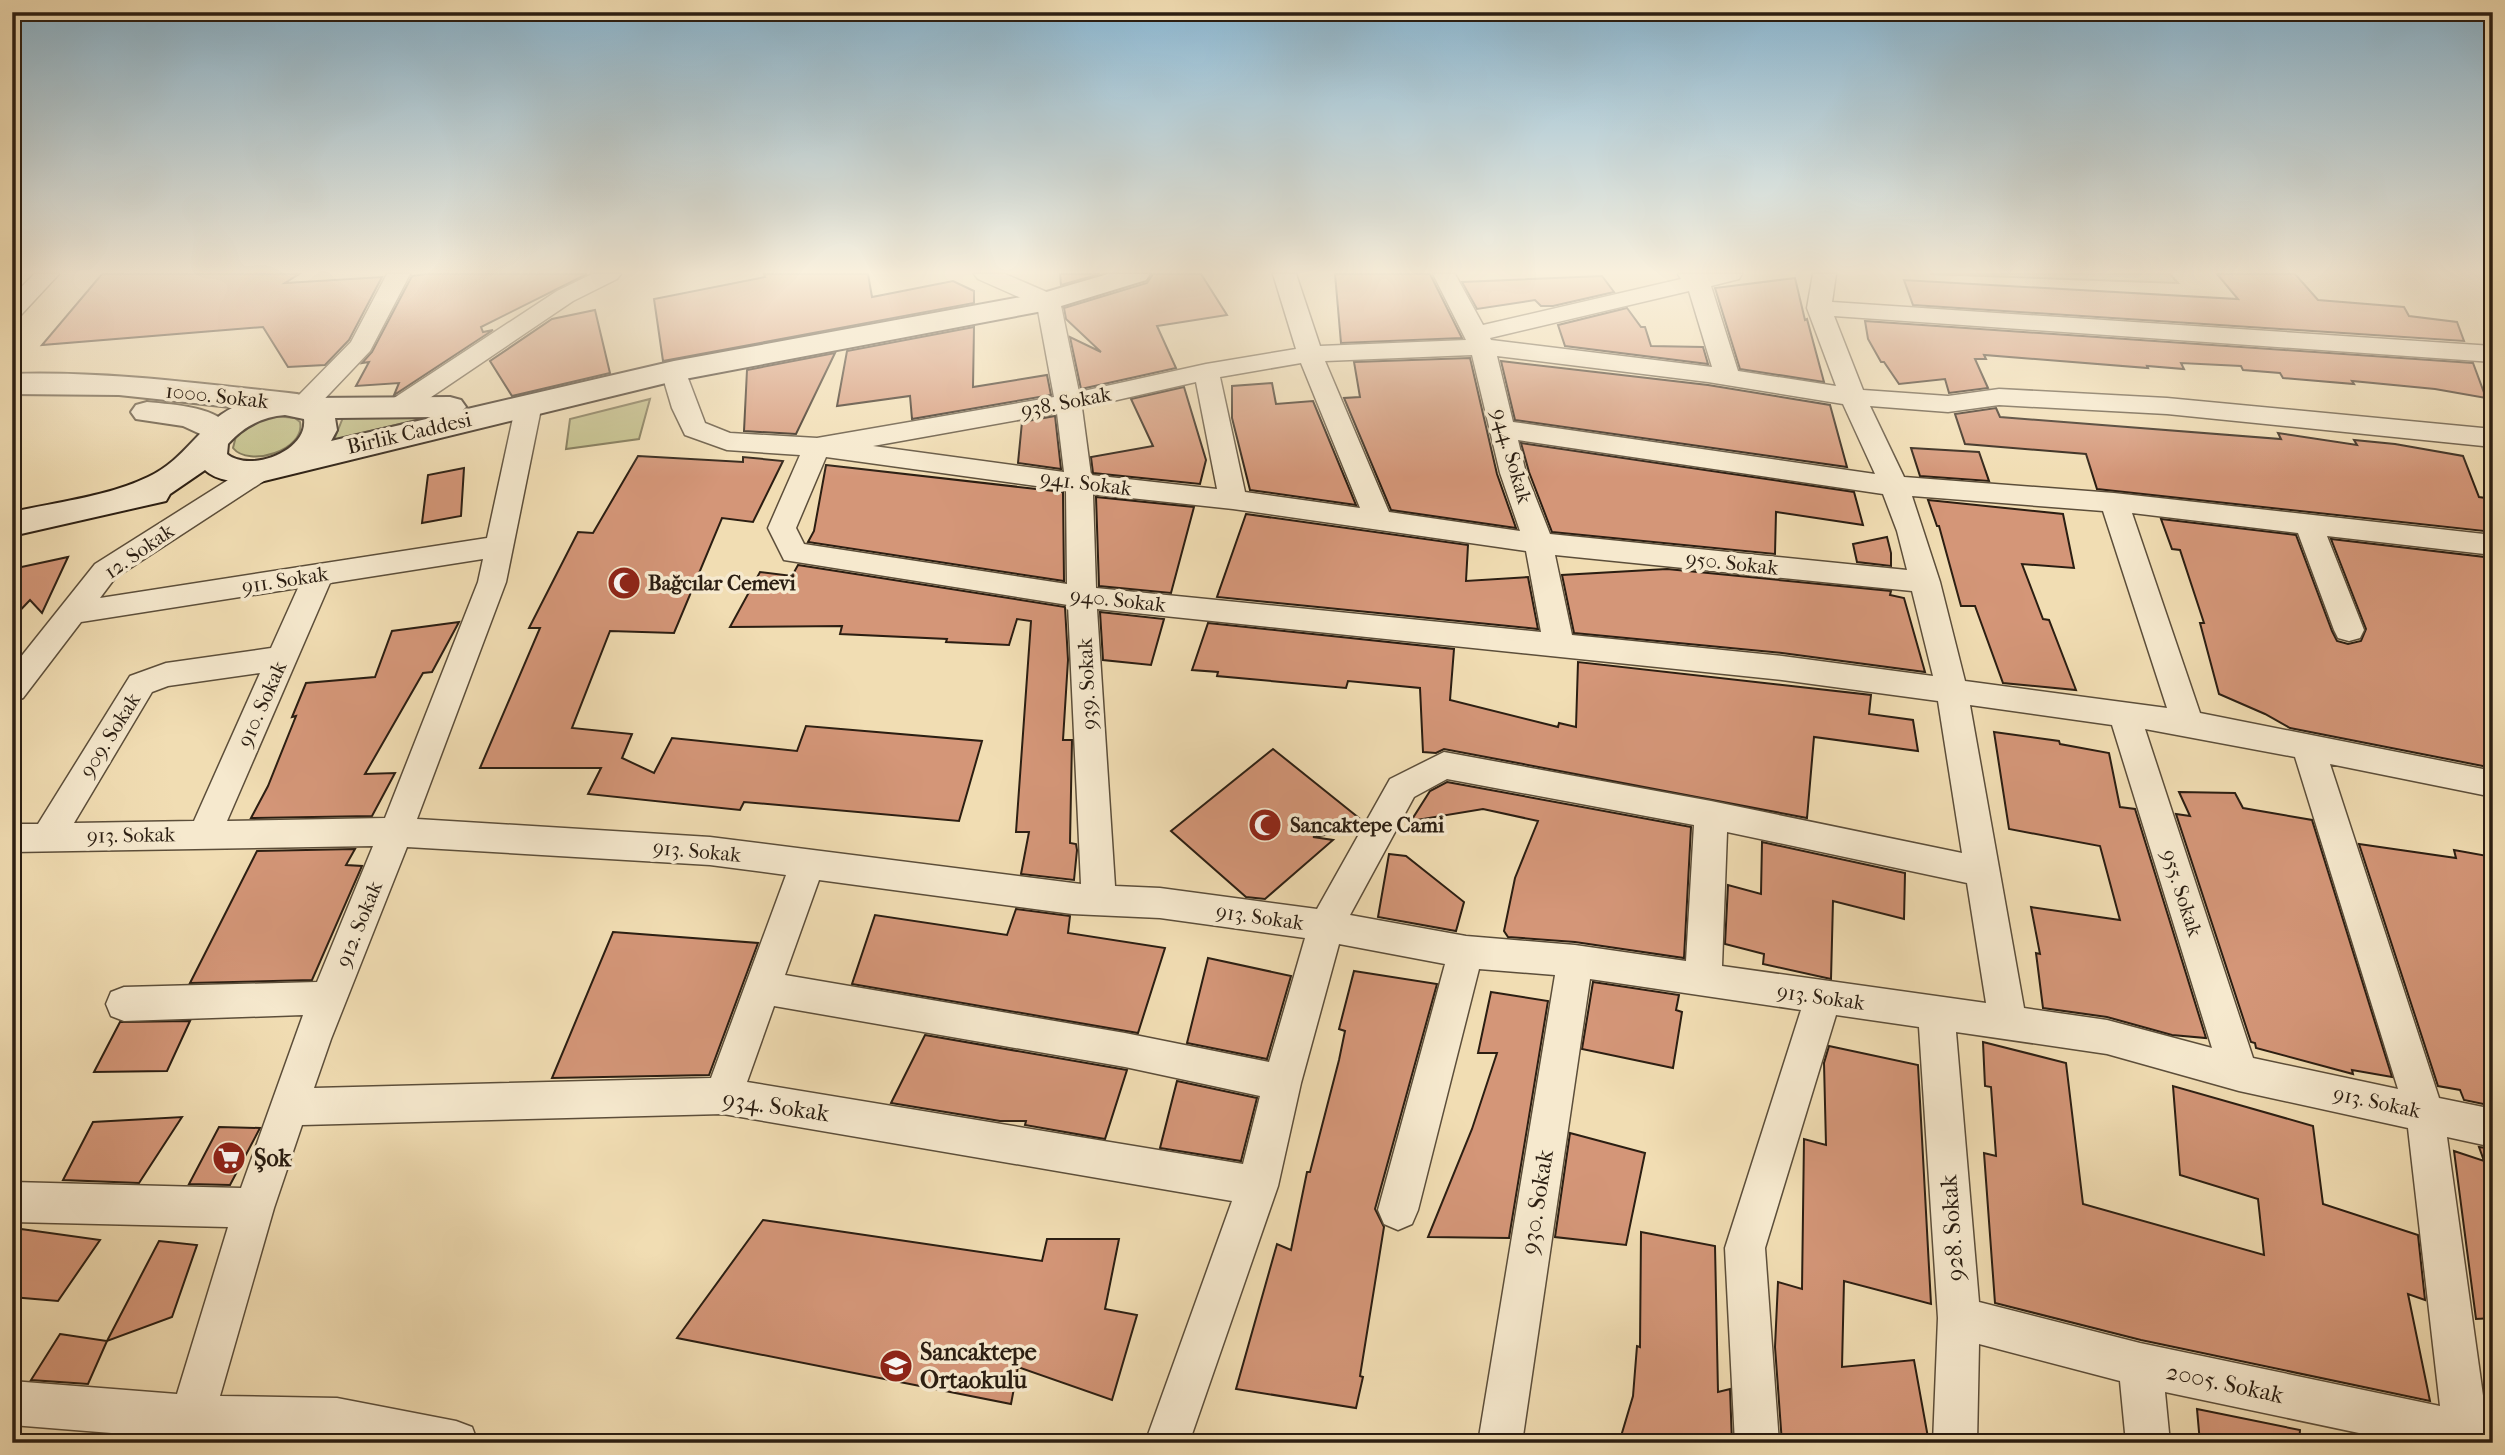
<svg xmlns="http://www.w3.org/2000/svg" width="2505" height="1455" viewBox="0 0 2505 1455" font-family="'IM FELL French Canon',serif">
  <rect width="100%" height="100%" fill="#f1ddb3"/>
  <filter id="stains"><feTurbulence type="fractalNoise" baseFrequency=".00286" numOctaves="4"/><feColorMatrix values="0 0 0 0 .2 0 0 0 0 .09 0 0 0 0 .02 0 0 0 .5 -.17"/></filter>
  <radialGradient id="worn" r=".72"><stop offset=".6" stop-color="#630" stop-opacity="0"/><stop offset="1" stop-color="#630" stop-opacity=".3"/></radialGradient>
  <g fill="#c1bf88" stroke="#766e4d" stroke-width="2">
    <polygon points="1930,274 2170,274 2178,283"/>
    <polygon points="650,399 639,439 566,449 570,419"/>
    <polygon points="344,415 428,417 334,440"/>
    <path d="M275,416L295,418L300,422C306,450 249,468 233,448L236,436L252,422Z"/>
  </g>
  <g fill="#d49678" stroke="#2b1e12" stroke-width="2">
    <polygon points="102,274 299,274 285,283 382,277 349,340 325,365 288,367 263,327 42,345"/>
    <polygon points="426,274 587,274 481,327 483,332 493,330 394,395 399,383 356,386 369,362 362,363 372,352 412,276"/>
    <polygon points="764,274 868,274 872,297 953,281 974,291 974,303 663,361 654,299 765,277"/>
    <polygon points="1060,274 1100,274 1061,285"/>
    <polygon points="1153,274 1201,274 1227,315 1157,326 1176,368 1081,389 1070,337 1101,352 1066,319 1064,308 1147,283"/>
    <polygon points="1335,274 1430,274 1462,338 1341,343"/>
    <polygon points="2217,274 2295,274 2318,300 2404,307 2409,316 2457,322 2464,341 1913,305 1904,280 2238,299"/>
    <polygon points="1602,276 1614,292 1553,306 1541,306 1535,300 1477,309 1462,282"/>
    <polygon points="1795,278 1805,320 1807,319 1824,382 1740,369 1715,288"/>
    <polygon points="1627,308 1641,327 1645,327 1651,346 1703,347 1708,364 1565,346 1558,325"/>
    <polygon points="595,310 610,373 512,396 490,361 552,319"/>
    <polygon points="1865,321 2473,363 2486,398 2435,389 2352,381 2354,384 2283,378 2280,373 2243,370 2241,366 2181,363 2184,369 2147,366 2148,368 1984,355 1986,359 1975,359 1988,388 1949,393 1945,379 1899,384 1884,362 1881,362 1868,339"/>
    <polygon points="974,327 973,387 1047,375 1051,395 912,419 910,396 837,406 847,351"/>
    <polygon points="835,353 796,434 744,431 747,370"/>
    <polygon points="1470,358 1497,474 1516,528 1391,510 1344,398 1360,397 1354,362"/>
    <polygon points="1501,361 1708,385 1830,405 1847,467 1515,420"/>
    <polygon points="1272,383 1276,404 1313,401 1356,505 1250,490 1232,418 1232,386"/>
    <polygon points="1184,387 1206,460 1200,484 1093,473 1091,457 1153,446 1131,399"/>
    <polygon points="1996,408 2000,417 2281,439 2278,433 2357,445 2354,440 2395,444 2463,456 2479,497 2493,499 2493,532 2097,489 2086,454 1965,444 1955,414"/>
    <polygon points="1055,416 1061,469 1018,463 1022,422"/>
    <polygon points="1521,443 1854,492 1863,525 1776,512 1775,554 1552,532 1529,472"/>
    <polygon points="1911,448 1979,452 1989,481 1920,476"/>
    <polygon points="638,456 743,462 743,457 783,461 753,522 722,518 674,633 610,631 572,728 632,734 622,758 654,773 672,738 797,751 806,726 982,741 959,821 744,802 740,810 588,794 601,768 480,768 540,628 529,628 578,532 593,533"/>
    <polygon points="826,465 1063,492 1064,581 808,542 814,531"/>
    <polygon points="464,468 461,516 422,523 428,475"/>
    <polygon points="1096,497 1194,507 1171,593 1099,586"/>
    <polygon points="1928,500 2063,514 2074,568 2022,564 2043,619 2049,620 2076,690 2003,683 1975,606 1961,606 1939,526 1937,526"/>
    <polygon points="1246,514 1468,545 1466,581 1528,577 1538,629 1217,597"/>
    <polygon points="2161,519 2296,535 2332,631 2337,641 2348,644 2361,641 2366,629 2331,539 2493,558 2493,768 2290,728 2265,714 2219,694 2200,623 2204,623 2180,550 2172,549"/>
    <polygon points="1887,537 1891,553 1891,566 1857,562 1853,544"/>
    <polygon points="68,557 42,613 30,600 12,619 12,569"/>
    <polygon points="798,565 1065,607 1068,660 1063,740 1072,740 1070,843 1076,844 1077,850 1074,880 1021,874 1029,832 1016,832 1031,621 1017,619 1009,645 946,642 947,639 840,634 842,626 730,627 760,572 792,576"/>
    <polygon points="1667,569 1891,591 1890,595 1904,598 1925,672 1782,653 1574,633 1562,575"/>
    <polygon points="1100,612 1164,619 1151,665 1103,660"/>
    <polygon points="459,622 432,672 423,673 365,774 395,773 372,816 251,818 268,786 296,716 292,717 306,683 375,677 392,631"/>
    <polygon points="1208,623 1454,649 1450,700 1558,727 1559,723 1576,727 1578,662 1871,695 1869,714 1913,720 1918,751 1814,737 1807,818 1444,749 1436,753 1423,752 1420,688 1348,681 1346,688 1217,676 1218,672 1192,670"/>
    <polygon points="1994,732 2059,741 2060,744 2109,753 2120,807 2135,809 2206,1038 2172,1035 2107,1017 2043,1008 2036,953 2040,954 2031,907 2120,920 2100,846 2009,829"/>
    <polygon points="1273,749 1359,818 1343,832 1313,837 1333,840 1265,899 1246,897 1171,831"/>
    <polygon points="1447,782 1691,827 1684,958 1575,942 1508,937 1504,931 1515,878 1538,821 1483,809 1411,821 1430,791"/>
    <polygon points="2179,792 2235,793 2243,808 2312,820 2392,1077 2352,1070 2353,1074 2256,1048 2255,1043 2251,1042 2176,814 2190,816"/>
    <polygon points="1762,842 1905,873 1904,919 1833,901 1831,979 1763,964 1764,954 1725,944 1728,885 1761,894"/>
    <polygon points="2359,844 2456,858 2454,850 2493,857 2493,1106 2464,1100 2460,1090 2438,1086"/>
    <polygon points="355,849 346,865 362,866 312,980 190,983 257,851"/>
    <polygon points="1389,854 1406,856 1464,902 1456,931 1378,917"/>
    <polygon points="1016,909 1070,916 1068,933 1165,948 1138,1033 852,984 875,915 1007,935"/>
    <polygon points="613,932 758,943 709,1075 552,1078"/>
    <polygon points="1208,958 1291,976 1267,1059 1187,1043"/>
    <polygon points="1354,971 1437,984 1375,1209 1384,1227 1360,1376 1363,1377 1356,1408 1236,1389 1277,1244 1291,1250 1307,1172 1310,1172 1339,1060 1345,1031 1339,1029"/>
    <polygon points="1593,982 1679,995 1676,1010 1682,1012 1673,1068 1582,1049"/>
    <polygon points="1491,992 1548,1001 1509,1238 1428,1237 1472,1129 1497,1053 1478,1053"/>
    <polygon points="190,1021 167,1071 94,1072 120,1022"/>
    <polygon points="925,1035 1127,1070 1105,1139 1025,1125 1026,1121 1000,1121 891,1103"/>
    <polygon points="1983,1042 2066,1063 2083,1204 2264,1255 2258,1199 2180,1175 2173,1086 2313,1126 2323,1204 2418,1235 2425,1300 2408,1294 2430,1401 2141,1340 1995,1303 1984,1153 1996,1156 1991,1087 1985,1086"/>
    <polygon points="1829,1046 1918,1065 1931,1304 1844,1281 1842,1367 1914,1360 1929,1443 1782,1443 1775,1347 1778,1282 1802,1289 1804,1139 1826,1145 1824,1063"/>
    <polygon points="1177,1081 1257,1098 1241,1161 1160,1148"/>
    <polygon points="182,1117 139,1183 63,1180 93,1122"/>
    <polygon points="219,1127 260,1128 230,1185 189,1184"/>
    <polygon points="1570,1133 1645,1153 1626,1245 1555,1237"/>
    <polygon points="2479,1147 2493,1149 2493,1318 2476,1319 2454,1151 2484,1161"/>
    <polygon points="763,1220 1042,1261 1047,1239 1119,1239 1105,1309 1137,1315 1112,1400 1018,1367 1011,1404 677,1338"/>
    <polygon points="21,1229 100,1240 58,1301 12,1297 12,1239"/>
    <polygon points="1641,1232 1715,1246 1718,1392 1730,1389 1732,1443 1619,1443 1633,1396 1637,1346 1640,1347"/>
    <polygon points="159,1241 197,1245 172,1317 107,1341"/>
    <polygon points="60,1334 107,1341 88,1384 31,1380"/>
    <polygon points="2197,1409 2300,1430 2299,1443 2200,1443"/>
  </g>
  <g fill="none" stroke-linecap="round" stroke-linejoin="round">
    <defs>
      <g id="minor">
        <polygon points="34,274 59,274 20,316 12,318 12,297"/>
        <polygon points="387,274 410,274 370,351 312,412 303,414 294,412 290,406 294,400 351,342"/>
        <polygon points="592,274 621,274 617,279 573,301 406,414 397,416 388,414 384,408 388,402 557,291"/>
        <path d="M974,274H1005L1056,296L1060,301L1079,392L1206,364L1296,349L1273,274H1296L1320,346L1466,340L1433,274H1455L1483,325L1681,279L1678,274H1742L1739,279L1711,286L1738,371L1836,386L1807,308L1813,274H1836L1832,302L2493,346V362L1834,316L1863,390L1948,396L1999,389L2167,398L2493,429V447L2167,414L1999,405L1948,412L1870,406L1904,477L2114,493L2493,535V555L2327,536L2364,630L2360,638L2349,641L2338,638L2334,630L2298,533L2132,513L2200,713L2493,771V797L2330,764L2439,1098L2493,1109V1147L2447,1137L2486,1417L2493,1419V1443H2406L2165,1392L2170,1443H2126L2120,1381L1979,1344L1977,1443H1933L1938,1318L1919,1027L1836,1015L1765,1248L1779,1443H1735L1725,1248L1801,1010L1590,979L1522,1443H1478L1555,975L1479,969L1418,1210L1412,1224L1398,1230L1384,1224L1378,1210L1445,964L1339,944L1301,1083L1278,1186L1189,1443H1145L1232,1201L723,1114L302,1125L274,1208L220,1396L337,1398L456,1421L472,1427L478,1443L205,1439L203,1443H159L161,1437L12,1425V1381L177,1394L228,1227L12,1222V1182L241,1188L303,1015L124,1021L111,1016L106,1004L111,992L124,987L317,982L373,846L12,852V824H38L130,676L166,663L271,648L298,588L81,622L23,698L12,702V668L95,564L255,463L264,460L273,463L277,469L273,475L115,578L100,598L487,538L516,404L520,398L529,396L538,398L542,404L506,582L417,819L710,837L1081,884L1068,605L784,560L768,528L800,455L727,450L685,435L672,408L661,371L665,365L674,363L683,365L705,423L730,433L817,438L1054,397L1037,305L978,279ZM1689,291L1712,367L1491,340L1490,338ZM1472,355L1500,473L1520,531L1389,512L1325,361ZM1497,356L1708,382L1843,404L1875,474L1513,422ZM1301,363L1360,508L1245,492L1220,377ZM1196,382L1217,489L1091,475L1082,408ZM1057,413L1064,472L873,446ZM1518,440L1883,494L1897,531L1907,570L1550,534L1526,473ZM826,457L1066,490L1067,584L804,544L796,528ZM1093,494L1233,509L1526,551L1541,632L1096,588ZM1912,496L2103,511L2167,708L1965,681L1940,582ZM1555,555L1912,591L1933,676L1782,656L1572,635ZM483,559L478,582L385,818L227,821L330,583ZM1097,609L1782,680L1938,701L1962,853L1711,801L1444,752L1390,779L1317,909L1160,888L1115,886ZM260,673L194,821L74,823L152,692L168,686ZM1970,705L2112,725L2212,1048L2107,1020L2024,1008ZM2145,729L2295,757L2398,1089L2253,1058ZM1447,779L1694,825L1686,961L1575,945L1466,936L1350,915L1414,797ZM1727,832L1967,883L1986,1003L1722,966ZM407,847L710,865L786,875L711,1078L314,1088L331,1039ZM819,880L1072,914L1160,918L1305,938L1269,1062L1125,1033L785,975ZM774,1006L1125,1067L1260,1096L1243,1164L747,1082ZM1956,1032L2107,1054L2239,1091L2408,1128L2440,1406L2140,1343L1979,1302Z"/>
      </g>
      <g id="tertiary">
        <path d="M12,374C108,371 202,384 297,394L308,397L313,404L308,411L297,414L119,395L12,394Z"/>
        <path d="M147,402C176,405 219,406 236,433L231,440L220,443L183,426L136,419L131,412L136,405Z"/>
      </g>
      <path id="secondary" d="M1108,274H1150L1146,280L1048,310L674,381L260,482C242,482 219,483 205,470L170,494L166,501L12,536V512C57,502 106,497 148,477C176,464 190,442 212,422C237,399 276,390 308,398L450,397L461,400L466,407L463,410L674,361L1043,293ZM285,415L304,419C308,451 250,473 227,454L228,444C244,426 262,417 285,415ZM435,417L331,441L337,430L335,418Z"/>
    </defs>
    <use href="#minor" stroke="#5c4e3a" stroke-width="3"/>
    <use href="#tertiary" stroke="#5c4e3a" stroke-width="4"/>
    <use href="#secondary" stroke="#2b1e12" stroke-width="4"/>
    <use href="#minor" fill="#f6e9ce" fill-rule="evenodd"/>
    <use href="#tertiary" fill="#f6e9ce" fill-rule="evenodd"/>
    <use href="#secondary" fill="#f6e9ce" fill-rule="evenodd"/>
  </g>
  <linearGradient id="sky" x2="0" y2="1"><stop stop-color="#89b7d3"/><stop offset="0.57" stop-color="#f9f0dd"/><stop offset="1" stop-color="#f9f0dd" stop-opacity="0"/></linearGradient>
  <rect width="2505" height="477" fill="url(#sky)"/>
  <defs>
    <symbol id="mosque-disc" viewBox="-11 -11 22 22"><circle r="9.5" fill="#8f2418" stroke="#f6e9ce"/><path d="M3.5-4.9A6 6 0 1 0 3.5 4.9A5 5 0 1 1 3.5-4.9Z" fill="#fff"/></symbol>
    <symbol id="supermarket-disc" viewBox="-11 -11 22 22"><circle r="9.5" fill="#8f2418" stroke="#f6e9ce"/><path d="M-6-5.5h2.5l.6 2H6L4.5 2H-2.5L-4.4-4H-6ZM-1.5 3.2a1.3 1.3 0 1 0 .1 0ZM3 3.2a1.3 1.3 0 1 0 .1 0Z" fill="#fff"/></symbol>
    <symbol id="school-disc" viewBox="-11 -11 22 22"><circle r="9.5" fill="#8f2418" stroke="#f6e9ce"/><path d="M0-5L7-2L0 1L-7-2ZM-4 1L0 2.5L4 1V4Q0 6-4 4Z" fill="#fff"/></symbol>
  </defs>
  <g fill-rule="evenodd">
    <use href="#mosque-disc" x="605" y="564" width="38" height="38"/>
    <use href="#mosque-disc" x="1246" y="806" width="38" height="38"/>
    <use href="#supermarket-disc" x="210" y="1139" width="38" height="38"/>
    <use href="#school-disc" x="877" y="1347" width="38" height="38"/>
  </g>
  <g text-anchor="middle" dominant-baseline="central" stroke-width="7" stroke-linejoin="round" paint-order="stroke">
    <g font-size="21" fill="#2b1e12" stroke="#f6e9ce">
      <text transform="translate(217 396) rotate(6)">1000. Sokak</text>
      <text transform="translate(1066 402) rotate(-11)">938. Sokak</text>
      <text transform="translate(409 433) rotate(-13)">Birlik Caddesi</text>
      <text transform="translate(1512 456) rotate(74)">944. Sokak</text>
      <text transform="translate(1086 483) rotate(7)">941. Sokak</text>
      <text transform="translate(139 551) rotate(-35)">12. Sokak</text>
      <text transform="translate(1732 563) rotate(6)">950. Sokak</text>
      <text transform="translate(285 580) rotate(-9)">911. Sokak</text>
      <text transform="translate(1118 600) rotate(6)">940. Sokak</text>
      <text transform="translate(1087 684) rotate(-93)">939. Sokak</text>
      <text transform="translate(262 704) rotate(-66)">910. Sokak</text>
      <text transform="translate(110 735) rotate(-58)">909. Sokak</text>
      <text transform="translate(131 835) rotate(-1)">913. Sokak</text>
      <text transform="translate(697 851) rotate(5)">913. Sokak</text>
      <text transform="translate(2182 893) rotate(72)">955. Sokak</text>
      <text transform="translate(1260 917) rotate(8)">913. Sokak</text>
      <text transform="translate(359 924) rotate(-68)">912. Sokak</text>
      <text transform="translate(1821 997) rotate(8)">913. Sokak</text>
      <text transform="translate(2377 1102) rotate(12)">913. Sokak</text>
    </g>
    <g font-size="21" font-weight="bold" fill="#2b1e12" stroke="#f6e9ce" text-anchor="start">
      <text x="648" y="583">Bağcılar Cemevi</text>
      <text x="1290" y="825">Sancaktepe Cami</text>
    </g>
    <g font-size="24" fill="#2b1e12" stroke="#f6e9ce">
      <text transform="translate(776 1106) rotate(8)">934. Sokak</text>
      <text transform="translate(1537 1202) rotate(-81)">930. Sokak</text>
      <text transform="translate(1952 1228) rotate(-94)">928. Sokak</text>
      <text transform="translate(2225 1383) rotate(12)">2005. Sokak</text>
    </g>
    <g font-size="24" font-weight="bold" fill="#2b1e12" stroke="#f6e9ce" text-anchor="start">
      <text x="254" y="1158">Şok</text>
      <text x="920" y="1352">Sancaktepe<tspan x="920" dy="28">Ortaokulu</tspan></text>
    </g>
  </g>
  <rect width="2505" height="1455" fill="none" stroke="#f1ddb3" stroke-width="42"/>
  <rect x="14" y="14" width="2477" height="1427" fill="none" stroke="#2b1e12" stroke-width="3.5"/>
  <rect x="21" y="21" width="2463" height="1413" fill="none" stroke="#2b1e12" stroke-width="2"/>
  <rect width="100%" height="100%" filter="url(#stains)"/>
  <rect width="100%" height="100%" fill="url(#worn)"/>
</svg>
